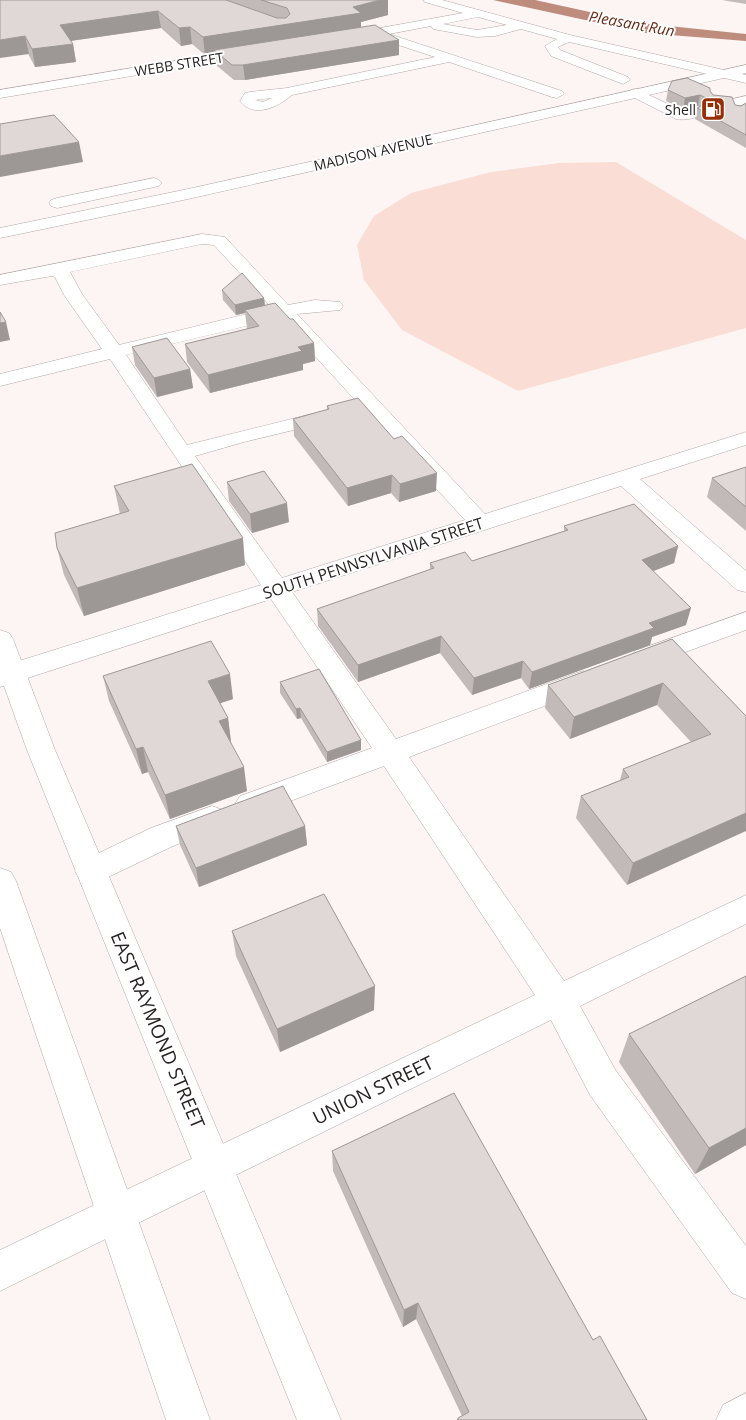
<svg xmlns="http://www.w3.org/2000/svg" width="746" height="1420" viewBox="0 0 746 1420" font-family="'Open Sans',sans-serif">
  <rect width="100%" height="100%" fill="#fdf5f3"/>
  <polygon fill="#faded5" points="616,162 746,240 746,328 518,391 402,330 364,280 357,245 374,216 411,193 491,172 559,163"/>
  <polygon fill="#bd8c7d" points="493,0 535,0 640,23 746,34 746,41 645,33"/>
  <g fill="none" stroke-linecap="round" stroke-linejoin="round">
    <defs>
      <g id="minor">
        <path d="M423,0H442L570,35L746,75V83L569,42L558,47L560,50L628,77L630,80L623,84L551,56L545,46L557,39L521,29L495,36L477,37L433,29L431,26L389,34L562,91L564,94L557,98L552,97L449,62L292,95C278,107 254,119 240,101L245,93L250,92L287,88L435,57L374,37L347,42L341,38L347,34L463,13L425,2ZM478,17L507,25L477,30L443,24ZM272,98L263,102L255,100Z"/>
        <polygon points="253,48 259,52 257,55 0,98 0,90"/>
        <path d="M636,89L683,111L698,108L705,112C699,118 684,121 676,119L631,96L629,93L631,90Z"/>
        <polygon points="746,96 746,104 725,109 718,105 720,102"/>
        <path d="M202,234L225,237L288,305L315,300L340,302L343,306L340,310L297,314L485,514L746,432V445L640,479L746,571V592L737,590L621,486L292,592L396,739L574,674L583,671L592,674L596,681L592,688L409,757L564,981L746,895V924L580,1006L616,1071L746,1246V1299L732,1293L590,1095L551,1020L0,1291V1250L535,995L384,766L250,816L240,812L235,804L240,796L372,748L271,599L0,687V667L261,585L110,359L0,386V374L102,349L64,295L55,277L52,276L0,285V275ZM202,244L214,245L272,308L119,345L82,294L70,272ZM280,318L465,520L282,578L195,456L244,442L335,420L338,416L335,412L328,410L187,445L126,355Z"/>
        <polygon points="746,612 746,630 644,667 635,665 631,658 635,651"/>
        <polygon points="212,806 223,810 227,818 223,826 173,846 102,880 91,884 80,880 75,871 80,862 151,828"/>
        <polygon points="746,1393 746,1420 716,1420 723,1405"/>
      </g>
      <g id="major">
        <polygon points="746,65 746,73 188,199 0,238 0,228 188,189"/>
        <polygon points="154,178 159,180 162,183 159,186 57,208 51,206 49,203 51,200 57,198"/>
        <polygon points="0,630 9,633 13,639 55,750 341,1420 297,1420 27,750 0,675"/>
        <polygon points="0,868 11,872 16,881 210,1420 166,1420 0,928"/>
      </g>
    </defs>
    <use href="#minor" stroke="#b0a8a6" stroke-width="1"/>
    <use href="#major" stroke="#b0a8a6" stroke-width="1"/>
    <use href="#minor" fill="#fff" fill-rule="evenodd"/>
    <use href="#major" fill="#fff" fill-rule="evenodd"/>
  </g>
  <g fill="#c1bab8">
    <polygon points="0,0 388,0 388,15 361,22 361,27 399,40 399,55 245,80 234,80 216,65 215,53 205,55 192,44 181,46 161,28 70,41 73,44 76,62 35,67"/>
    <polygon points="722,0 746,0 746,4"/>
    <polygon points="668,90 710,91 713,95 735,105 741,106 746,103 746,148 695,119 697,108 699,107 698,106 683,109 666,101"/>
    <polygon points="222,290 264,298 265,305 290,319 314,343 315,361 303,364 303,370 210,393 187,362 185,344 247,329 247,328 245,313 236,315 223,300"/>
    <polygon points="132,347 190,369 193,388 157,397 135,365"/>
    <polygon points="327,406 436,491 399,502 391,493 348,506 294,436 293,419 327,410"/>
    <polygon points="746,467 746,531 707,497 712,478"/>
    <polygon points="227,482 289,522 252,533 229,501"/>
    <polygon points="114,486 245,565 84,616 64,575 57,548 120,514"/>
    <polygon points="564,526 678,546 674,563 653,571 686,625 652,637 650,645 529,689 521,678 472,695 440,653 358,682 318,626 317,609 430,570 430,563 472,561 564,531"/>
    <polygon points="672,639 746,716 627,885 576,818 581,796 620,780 623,769 691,742 657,705 570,739 545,708 548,685"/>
    <polygon points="103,676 233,699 220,703 228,718 231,742 247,791 170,819 148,772 142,774 109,701"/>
    <polygon points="280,682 361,750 327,762 301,718 297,719 280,693"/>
    <polygon points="176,826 305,826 307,845 199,887 180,845"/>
    <polygon points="232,931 374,1010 280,1052 236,956"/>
    <polygon points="746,976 746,1145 695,1174 619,1062 629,1034"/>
    <polygon points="332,1151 593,1340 647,1420 457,1420 458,1418 462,1416 416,1319 403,1327 333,1171"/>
  </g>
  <g fill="#9d9796">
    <polygon points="380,0 388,0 388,15 361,22 361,30 214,50 215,53 205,55 203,37 353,7"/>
    <polygon points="158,11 161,28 63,42 60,25"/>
    <polygon points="190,27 192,44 181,46 179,28"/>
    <polygon points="25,36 29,54 0,58 0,40"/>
    <polygon points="399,40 399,55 245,80 243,65"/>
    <polygon points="73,44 76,62 35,67 32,49"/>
    <polygon points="700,95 698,106 683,109 685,98"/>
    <polygon points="79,142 83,162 0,177 0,156"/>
    <polygon points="264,298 265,308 245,310 245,313 236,315 235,305"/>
    <polygon points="6,322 10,340 0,342 0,323"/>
    <polygon points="314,343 315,361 303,364 303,370 210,393 208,375 298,347"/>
    <polygon points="190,369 193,388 157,397 154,378"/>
    <polygon points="437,473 436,491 399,502 400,484"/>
    <polygon points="392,475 391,493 348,506 347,488"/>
    <polygon points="287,503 289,522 252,533 250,514"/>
    <polygon points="243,538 245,565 84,616 77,588"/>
    <polygon points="678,546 674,563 638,577 642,560"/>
    <polygon points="691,608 686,625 652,637 650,645 529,689 532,672 649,623"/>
    <polygon points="441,636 440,653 358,682 358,665"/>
    <polygon points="523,661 521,678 472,695 474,678"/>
    <polygon points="230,674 233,699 212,706 208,681"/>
    <polygon points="663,683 657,705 570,739 574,717"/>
    <polygon points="300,708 301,718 297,719 296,709"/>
    <polygon points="228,718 231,742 219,721"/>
    <polygon points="361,740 361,750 327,762 327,752"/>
    <polygon points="143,747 148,772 142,774 136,749"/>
    <polygon points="244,767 247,791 170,819 165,795"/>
    <polygon points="746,813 746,831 627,885 633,863"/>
    <polygon points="305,826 307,845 199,887 196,868"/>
    <polygon points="375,986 374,1010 280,1052 277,1029"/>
    <polygon points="746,1128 746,1145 695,1174 709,1148"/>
    <polygon points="418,1303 416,1319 403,1327 404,1310"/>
  </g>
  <g fill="#e0d8d6" stroke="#9d9796">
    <polygon points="0,0 226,0 277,18 286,18 290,14 287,8 261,0 380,0 353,7 361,13 203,37 190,27 179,28 158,11 60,25 73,44 32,49 25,36 0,40"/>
    <polygon points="375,25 399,40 243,65 232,65 214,50"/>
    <polygon points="687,78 710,88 710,91 713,95 732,97 735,105 741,106 746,103 746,135 697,108 708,102 708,99 700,95 685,98 668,90 672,81"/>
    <polygon points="54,115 79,142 0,156 0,124"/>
    <polygon points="242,273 264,298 235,305 222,290"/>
    <polygon points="275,303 290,319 293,319 314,343 298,347 302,351 208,375 185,344 259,326 245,310"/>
    <polygon points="0,312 6,322 0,323"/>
    <polygon points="167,338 190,369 154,378 132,347"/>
    <polygon points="358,398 394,439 402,436 437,473 400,484 392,475 347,488 293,419 329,409 327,406"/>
    <polygon points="192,464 243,538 77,588 57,548 55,533 129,511 114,486"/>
    <polygon points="746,467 746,507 712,478"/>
    <polygon points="264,471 287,503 250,514 227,482"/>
    <polygon points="634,504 678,546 642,560 691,608 649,623 654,628 532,672 523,661 474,678 441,636 358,665 317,609 434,568 430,563 465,552 472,561 568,530 564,526"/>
    <polygon points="672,639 746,716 746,813 633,863 581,796 629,777 623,769 711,734 663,683 574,717 548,685"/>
    <polygon points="211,641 230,674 208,681 228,718 219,721 244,767 165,795 143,747 136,749 103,676"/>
    <polygon points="319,669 361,740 327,752 300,708 296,709 280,682"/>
    <polygon points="283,786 305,826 196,868 176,826"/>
    <polygon points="324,894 375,986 277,1029 232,931"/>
    <polygon points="746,976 746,1128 709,1148 629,1034"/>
    <polygon points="454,1093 593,1340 600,1336 647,1420 458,1420 458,1418 469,1412 418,1303 404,1310 332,1151"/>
  </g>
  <defs>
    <symbol id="fuel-square" viewBox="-11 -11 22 22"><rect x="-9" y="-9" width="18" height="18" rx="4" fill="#952f07" stroke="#fff"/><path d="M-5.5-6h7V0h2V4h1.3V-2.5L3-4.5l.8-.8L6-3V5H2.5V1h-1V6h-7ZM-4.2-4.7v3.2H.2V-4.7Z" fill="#fff"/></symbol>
  </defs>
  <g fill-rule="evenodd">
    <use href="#fuel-square" x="699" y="95" width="28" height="28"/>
  </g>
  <g text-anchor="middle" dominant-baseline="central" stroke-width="4" stroke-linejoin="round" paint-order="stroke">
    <g font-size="14" fill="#272423" stroke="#fff">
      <text transform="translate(179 64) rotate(-9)">WEBB STREET</text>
      <text transform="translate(373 152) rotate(-13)">MADISON AVENUE</text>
    </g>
    <g font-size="14" fill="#272423" stroke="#fff" text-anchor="end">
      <text x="696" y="109">Shell</text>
    </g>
    <g font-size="15" font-style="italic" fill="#672915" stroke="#fff">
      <text transform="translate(632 23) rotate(10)">Pleasant Run</text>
    </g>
    <g font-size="16" fill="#272423" stroke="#fff">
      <text transform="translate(373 558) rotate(-18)">SOUTH PENNSYLVANIA STREET</text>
    </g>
    <g font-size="19" fill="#272423" stroke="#fff">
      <text transform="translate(158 1030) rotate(67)">EAST RAYMOND STREET</text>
      <text transform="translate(373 1090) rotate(-26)">UNION STREET</text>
    </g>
  </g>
</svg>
